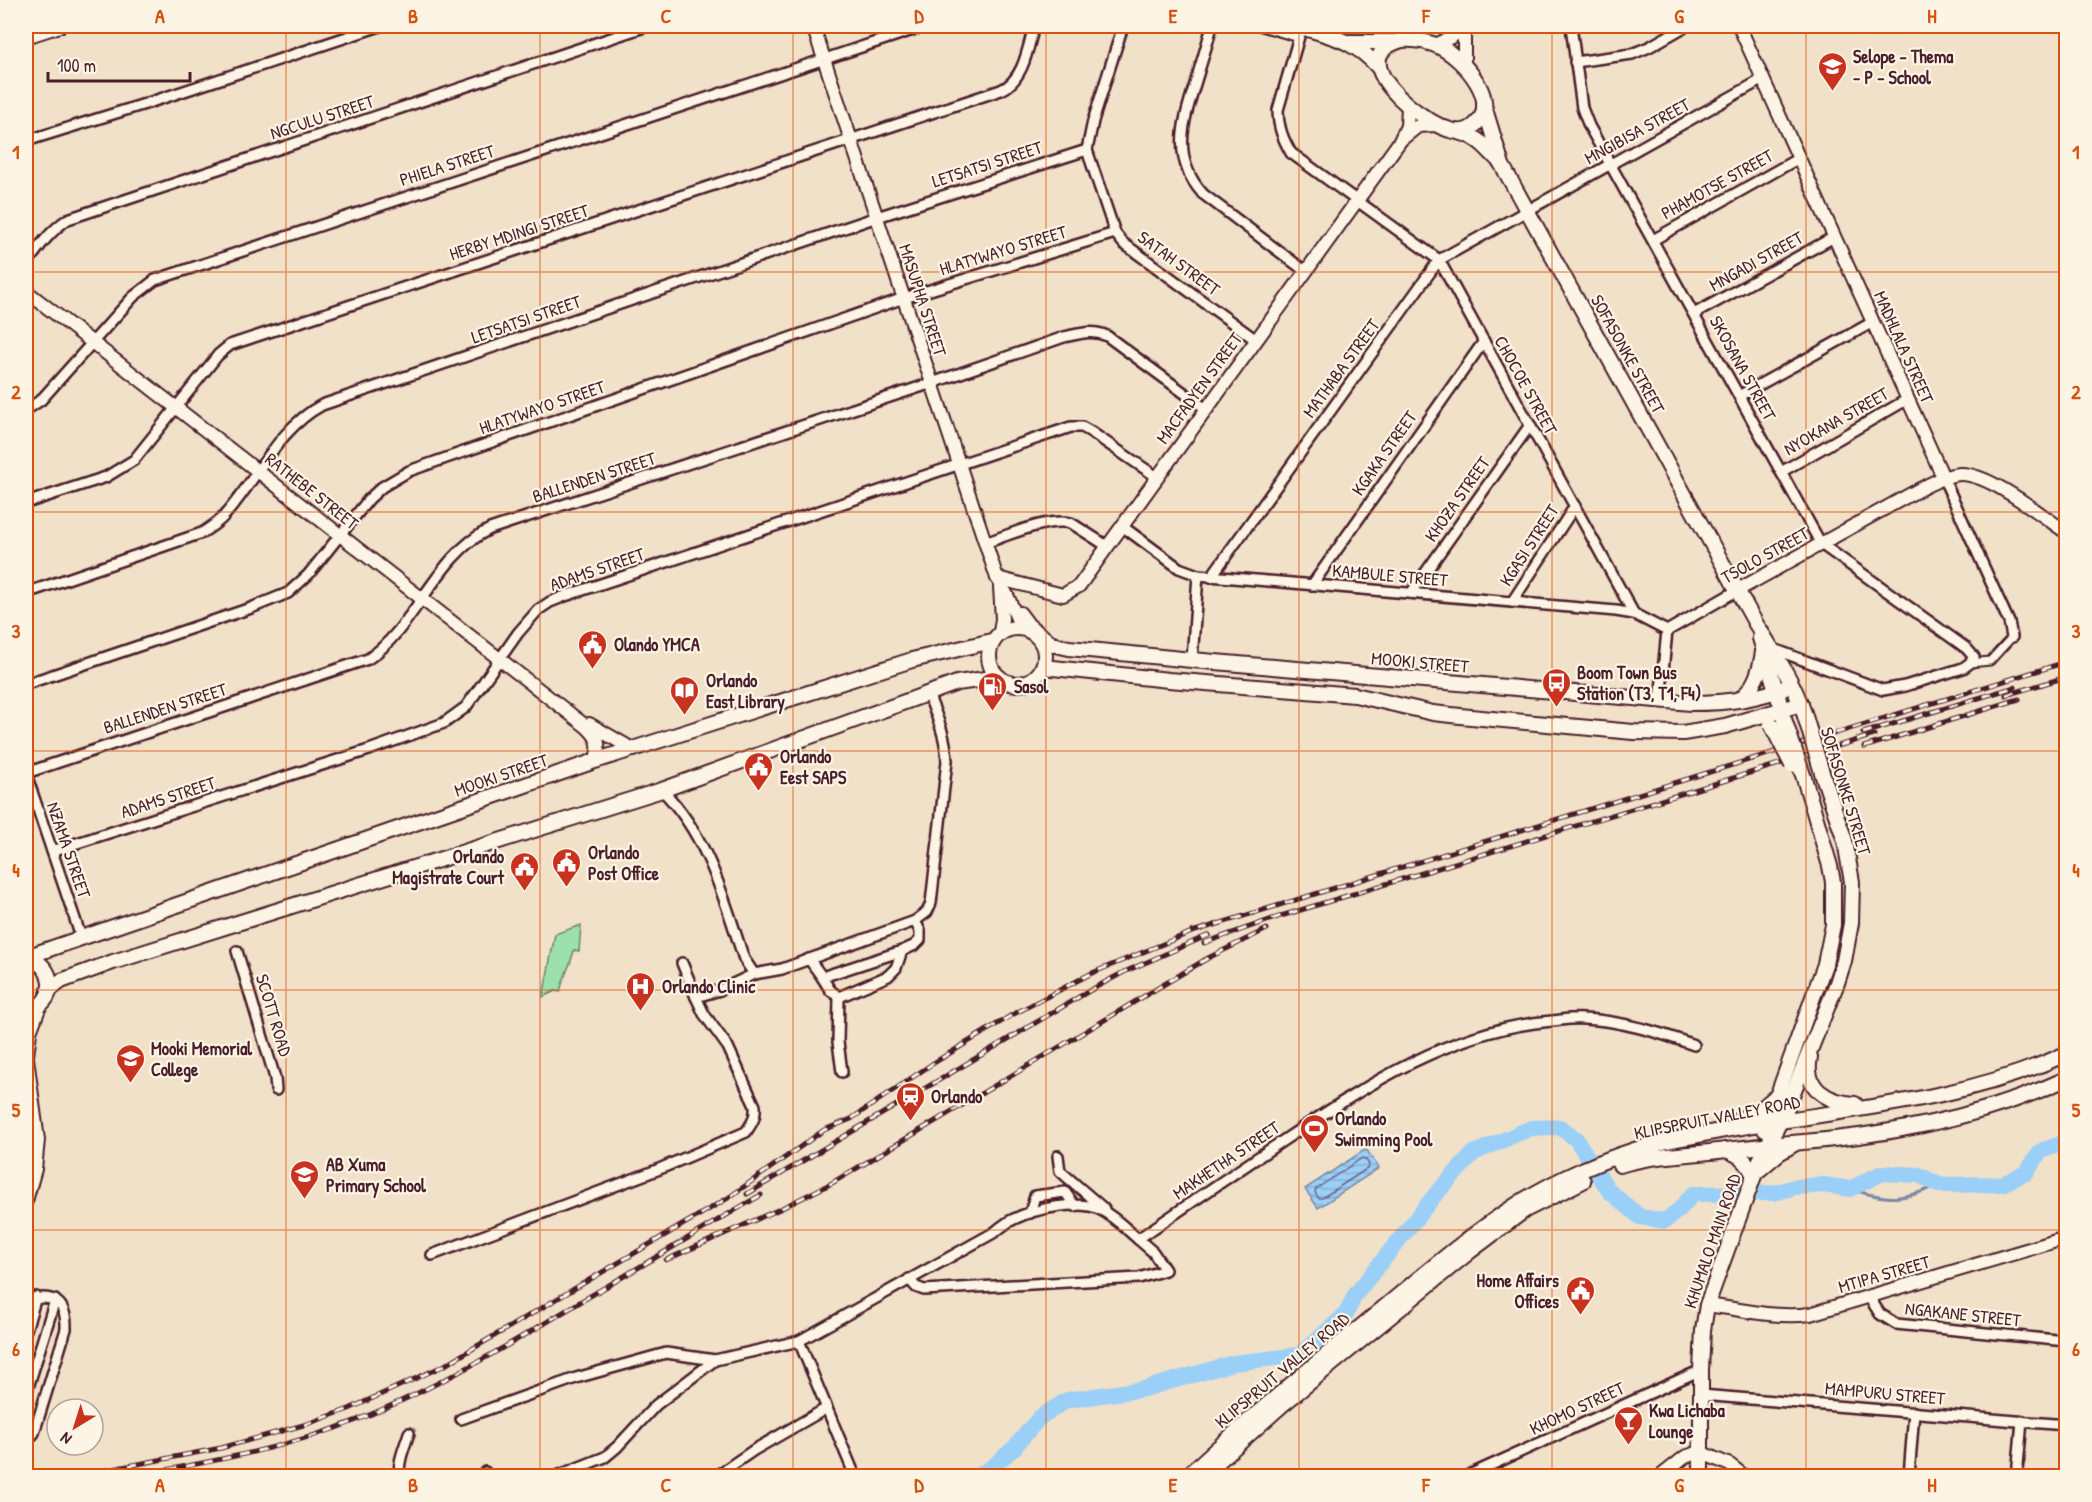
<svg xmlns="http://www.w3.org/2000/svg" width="2092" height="1502" viewBox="0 0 2092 1502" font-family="'Patrick Hand',sans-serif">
  <defs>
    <pattern id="water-rules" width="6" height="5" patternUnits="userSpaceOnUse" patternTransform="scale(1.5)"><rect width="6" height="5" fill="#9acff8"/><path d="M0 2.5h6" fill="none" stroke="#86b1d5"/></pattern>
  </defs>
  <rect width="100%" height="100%" fill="#f1e1c9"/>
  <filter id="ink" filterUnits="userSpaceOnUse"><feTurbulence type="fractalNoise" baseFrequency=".0167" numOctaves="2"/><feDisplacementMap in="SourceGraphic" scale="12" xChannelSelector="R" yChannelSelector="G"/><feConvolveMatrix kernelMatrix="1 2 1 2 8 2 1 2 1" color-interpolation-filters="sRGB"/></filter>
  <g filter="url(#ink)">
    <path fill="#9be0ad" stroke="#72806c" stroke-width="1.5" d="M581,925L579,951L574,950C571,965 563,977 560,992L555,991L543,997L555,934Z"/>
    <polygon fill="url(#water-rules)" stroke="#7a89a6" stroke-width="1.5" points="1366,1149 1379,1168 1318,1208 1305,1189"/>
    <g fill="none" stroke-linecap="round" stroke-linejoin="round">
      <polygon stroke="#6a657d" stroke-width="1.5" points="1362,1158 1365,1159 1369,1164 1368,1168 1322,1198 1318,1198 1315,1192 1316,1189"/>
      <path stroke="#7a89a6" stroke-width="3" d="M1850,1189C1889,1201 1902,1201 1939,1185"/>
      <polyline stroke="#9acff8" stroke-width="16" points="977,1476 991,1468 1014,1448 1039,1418 1067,1400 1144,1389 1234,1363 1300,1355 1346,1314 1355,1295 1435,1195 1474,1153 1531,1128 1560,1127 1576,1139 1609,1191 1640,1217 1665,1221 1679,1210 1693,1194 1774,1193 1795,1187 1824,1185 1850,1189 1882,1173 1919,1175 1939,1185 2002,1184 2026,1173 2041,1151 2066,1142"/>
      <defs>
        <g id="pedestrian">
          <polyline points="1258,26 1299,38"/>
          <polyline points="1970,663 1990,661 2012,637"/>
        </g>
        <g id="minor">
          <polyline points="1123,26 1093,121 1087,150 1115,233 1123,243 1256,340"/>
          <path d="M1212,26C1207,45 1201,64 1195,84C1183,123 1171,159 1203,194L1305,271"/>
          <path d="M1302,26L1278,110C1278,127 1283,139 1291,153L1439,260L1634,614"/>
          <polyline points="1571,26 1582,108 1589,126 1821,544 1966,648 1974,657 1970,663 1963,668 1905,686 1883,690 1771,648"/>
          <polyline points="1575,62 1632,54 1649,47 1686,26"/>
          <polyline points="26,141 145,104 380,26"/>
          <polyline points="1653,240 1799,158"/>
          <path d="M26,265C38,248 50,231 68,219L647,26"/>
          <polyline points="1694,314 1834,237"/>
          <polyline points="1739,396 1873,322"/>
          <polyline points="26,410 41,400 133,297 155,280 925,26"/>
          <polyline points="1781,472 1908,399"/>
          <polyline points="1943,477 2009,622 2012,637"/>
          <path d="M26,503L106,477L134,460L218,355L230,345L1001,90C1024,80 1028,47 1034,26"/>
          <polyline points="1122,526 1179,568 1198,575 1616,611 1634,614 1667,631"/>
          <path d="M985,543C1009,535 1046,518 1071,523L1107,546"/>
          <polyline points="1211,577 1439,260 1763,79"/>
          <polyline points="1312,585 1484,341"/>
          <path d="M26,593L202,533C209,528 218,523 224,516C257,480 277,429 322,405L877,217L1087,150"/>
          <polyline points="1411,593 1530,425"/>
          <polyline points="1512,602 1575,506"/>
          <polyline points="1192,660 1198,575"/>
          <polyline points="26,684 251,608 288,593 308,575 369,499 382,487 409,471 904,298 1115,233"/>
          <polyline points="1660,701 1667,631 1738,590"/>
          <path d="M26,773L368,659C416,627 436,555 490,529L932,383L1064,337C1079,334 1092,329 1107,336L1206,409"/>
          <polyline points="26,774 81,937"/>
          <path d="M662,790C708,836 724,899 744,959L754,974L782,969L915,921L927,912L931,903L947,761C946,736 937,717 928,694"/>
          <polyline points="52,851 369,750 444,723 466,707 518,633 538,610 550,602 565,596 1071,427 1082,427 1091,432 1157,477"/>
          <polyline points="237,951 275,1078 276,1090"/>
          <polyline points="809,959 822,977 902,951 915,945 920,940 920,931 915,921"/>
          <polyline points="682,963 696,997"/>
          <polyline points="822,977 830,990 839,997 888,976 896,968 902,951"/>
          <polyline points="839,997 838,1042 842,1072"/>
          <polyline points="1058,1156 1060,1171 1104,1209"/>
          <polyline points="1030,1213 1035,1196 1065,1192 1075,1206"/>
          <path d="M432,1255L657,1170L746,1132C752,1123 756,1118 755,1106L728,1047L704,1014L696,997L720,990L754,974"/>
          <polyline points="909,1279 916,1287 924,1290 1139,1278 1165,1270 1153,1252 1138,1239"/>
          <polyline points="1869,1297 1880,1314 1896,1324 2066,1341"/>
          <path d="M26,1301C51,1293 67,1300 66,1329L34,1433L26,1442"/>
          <polyline points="26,1330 36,1297"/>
          <polyline points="799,1341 855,1476"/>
          <polyline points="26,1394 55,1300"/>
          <polyline points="1701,1395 2066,1425"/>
          <path d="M461,1419L576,1378L666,1353L715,1360L799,1341L995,1232C1001,1227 1007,1222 1014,1219C1034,1209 1080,1199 1101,1210C1115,1217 1126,1229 1138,1239C1186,1206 1233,1174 1281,1142C1364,1087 1450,1029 1552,1021C1562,1020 1573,1018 1584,1019C1622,1021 1658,1032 1694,1045"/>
          <polyline points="485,1472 487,1476"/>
          <path d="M400,1476C397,1463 405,1446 409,1433"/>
          <polyline points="557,1476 605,1457 617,1447 656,1405 715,1360"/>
          <polyline points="716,1476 754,1450 827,1408"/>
          <polyline points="1467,1476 1701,1370"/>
          <polyline points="1909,1476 1914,1412"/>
          <polyline points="2017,1476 2022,1421"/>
        </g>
        <g id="tertiary">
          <polyline points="813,26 997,578 1007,595 1021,628"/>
          <polyline points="1739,26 1943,477"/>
          <polyline points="26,37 60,26"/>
          <polyline points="1436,45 1453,36 1461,26"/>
          <polyline points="1464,64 1464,26"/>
          <polyline points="1403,138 1418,126 1436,125"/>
          <path d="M26,291L587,727C599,738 601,746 595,761"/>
          <polyline points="997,578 1063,595 1079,586 1400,141 1407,126 1408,107"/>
          <path d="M1738,590L1920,489C1933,483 1945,475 1960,474C1989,473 2041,515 2066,532"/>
          <polyline points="1020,613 1029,625 1055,645"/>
          <polyline points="1000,632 1002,619 1000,587"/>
          <polyline points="589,724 634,750"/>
          <polyline points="26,1051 38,1140 35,1169 26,1201"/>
          <polyline points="27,1056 30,1032 40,1006"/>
          <path d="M1707,1305C1741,1309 1776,1319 1810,1314L2066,1238"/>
          <polyline points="1661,1476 1685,1457 1700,1452 1730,1465 1744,1476"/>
        </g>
        <g id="secondary">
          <path d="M1297,26C1331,36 1355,40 1379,68"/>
          <path d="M1402,40C1415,39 1430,42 1442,48C1464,60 1502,102 1475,125C1469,131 1462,132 1454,131C1422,125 1338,57 1402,40Z"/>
          <polyline points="1349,42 1394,42"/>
          <path d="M1484,106L1502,165L1756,624C1774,652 1793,681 1804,713"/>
          <path d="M1458,132C1476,135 1487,148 1499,161"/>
          <circle cx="1017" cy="656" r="28"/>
          <polyline points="1760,638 1779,700"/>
          <path d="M1043,642L1069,648L1192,660L1691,703C1727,703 1759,699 1792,685"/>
          <polyline points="1043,667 1169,680 1355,695 1433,713 1460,716 1633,732 1683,733 1725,726 1801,704"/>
          <path d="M1739,700C1755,688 1760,671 1763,652"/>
          <polyline points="26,957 595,761 912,660 992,641"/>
          <path d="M26,957C58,965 58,1004 26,1012"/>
          <polyline points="49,990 61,981 113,962 662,790 957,683 999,677"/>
          <path d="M1810,1057C1803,1089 1828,1102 1855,1104"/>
          <polyline points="1738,1120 1758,1112 1774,1098"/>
          <polyline points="1765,1130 1825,964 1833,925 1833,882 1830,866 1804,778"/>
          <path d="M1726,1150C1741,1155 1748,1162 1754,1176"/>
          <path d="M1620,1165C1649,1156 1680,1155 1710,1152C1738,1149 1765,1145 1792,1143C1885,1136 1981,1118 2066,1079"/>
          <polyline points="1759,1170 1779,1153 1794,1144"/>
          <path d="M1187,1476C1247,1420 1310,1368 1374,1316C1419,1279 1464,1239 1513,1207C1554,1180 1607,1157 1655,1144C1672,1139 1691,1137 1709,1133C1828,1110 1955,1105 2066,1054"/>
          <polyline points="1202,1476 1283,1404 1469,1252 1525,1210 1583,1181"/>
          <polyline points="1701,1476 1701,1370 1703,1330 1707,1305 1759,1162 1786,1110 1837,983 1844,961 1851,923 1852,882 1845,841 1823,776"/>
        </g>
      </defs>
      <use href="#pedestrian" stroke="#4a1f2b" stroke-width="11"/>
      <use href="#minor" stroke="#4a1f2b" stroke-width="14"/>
      <use href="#tertiary" stroke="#4a1f2b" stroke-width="16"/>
      <use href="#secondary" stroke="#4a1f2b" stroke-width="18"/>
      <use href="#pedestrian" stroke="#fcf5e5" stroke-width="7"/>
      <use href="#minor" stroke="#fcf5e5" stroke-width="9"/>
      <use href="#tertiary" stroke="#fcf5e5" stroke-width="12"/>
      <use href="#secondary" stroke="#fcf5e5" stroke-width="14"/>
      <defs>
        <g id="rail">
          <polyline points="2006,695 2066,677"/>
          <polyline points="1863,733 2015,687"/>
          <polyline points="1864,747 2019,699"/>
          <polyline points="1204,943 1281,916 1874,735"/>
          <polyline points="747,1194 1089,991 1124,972 1209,935"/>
          <polyline points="666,1260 782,1208 832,1183 1208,958 1267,929"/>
          <polyline points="76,1476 221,1448 307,1424 349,1409 445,1365 728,1198 824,1130 851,1119 932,1064 1012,1015 1092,973 1192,932 2066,662"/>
          <path d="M133,1476C209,1462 285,1449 357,1420C437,1388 511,1344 585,1299C644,1265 702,1229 761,1195"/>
        </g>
      </defs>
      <use href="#rail" stroke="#4a1f2b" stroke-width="5"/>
      <use href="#rail" stroke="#fcf5e5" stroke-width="3" stroke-dasharray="9" stroke-linecap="butt"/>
      <defs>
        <g id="secondary-bridge">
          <polyline points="1804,713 1823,776"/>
          <polyline points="1784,719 1804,778"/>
          <polyline points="1771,724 1792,765"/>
        </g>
      </defs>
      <use href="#secondary-bridge" stroke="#4a1f2b" stroke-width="18" stroke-linecap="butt"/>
      <use href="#secondary-bridge" stroke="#fcf5e5" stroke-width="14"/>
    </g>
  </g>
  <path fill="none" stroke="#d8530f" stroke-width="1.5" stroke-opacity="0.55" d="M286,26V1476M540,26V1476M793,26V1476M1046,26V1476M1299,26V1476M1552,26V1476M1806,26V1476M26,272H2066M26,512H2066M26,751H2066M26,990H2066M26,1230H2066"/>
  <defs>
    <symbol id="school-pin" viewBox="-11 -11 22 30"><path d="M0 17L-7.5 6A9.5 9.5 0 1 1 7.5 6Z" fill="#c8321e" stroke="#fcf5e5"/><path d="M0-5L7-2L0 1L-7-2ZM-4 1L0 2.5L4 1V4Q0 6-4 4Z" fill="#fff"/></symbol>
    <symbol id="civic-pin" viewBox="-11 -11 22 30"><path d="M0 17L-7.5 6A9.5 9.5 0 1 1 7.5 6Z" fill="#c8321e" stroke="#fcf5e5"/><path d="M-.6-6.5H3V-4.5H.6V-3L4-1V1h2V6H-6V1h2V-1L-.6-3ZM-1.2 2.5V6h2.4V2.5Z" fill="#fff"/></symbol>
    <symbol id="bus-pin" viewBox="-11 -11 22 30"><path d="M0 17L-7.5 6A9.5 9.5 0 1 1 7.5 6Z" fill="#c8321e" stroke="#fcf5e5"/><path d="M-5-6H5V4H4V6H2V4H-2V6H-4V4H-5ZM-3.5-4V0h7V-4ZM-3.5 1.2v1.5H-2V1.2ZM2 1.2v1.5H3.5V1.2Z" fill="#fff"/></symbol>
    <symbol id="fuel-pin" viewBox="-11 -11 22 30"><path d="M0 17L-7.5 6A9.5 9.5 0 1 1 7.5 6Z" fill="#c8321e" stroke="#fcf5e5"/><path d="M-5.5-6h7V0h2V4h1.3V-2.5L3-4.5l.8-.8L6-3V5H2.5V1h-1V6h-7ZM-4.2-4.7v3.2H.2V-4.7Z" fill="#fff"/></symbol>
    <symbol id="library-pin" viewBox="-11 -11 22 30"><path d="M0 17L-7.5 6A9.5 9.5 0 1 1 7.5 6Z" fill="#c8321e" stroke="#fcf5e5"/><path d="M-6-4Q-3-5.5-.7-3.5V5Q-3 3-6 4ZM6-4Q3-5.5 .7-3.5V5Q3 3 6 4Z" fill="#fff"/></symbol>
    <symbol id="hospital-pin" viewBox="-11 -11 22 30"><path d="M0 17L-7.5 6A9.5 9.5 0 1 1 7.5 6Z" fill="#c8321e" stroke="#fcf5e5"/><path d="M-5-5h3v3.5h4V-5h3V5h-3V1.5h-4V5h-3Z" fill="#fff"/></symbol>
    <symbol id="university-pin" viewBox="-11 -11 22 30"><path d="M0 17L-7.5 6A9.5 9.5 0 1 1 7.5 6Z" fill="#c8321e" stroke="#fcf5e5"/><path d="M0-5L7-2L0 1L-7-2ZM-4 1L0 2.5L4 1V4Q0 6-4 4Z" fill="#fff"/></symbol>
    <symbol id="station-pin" viewBox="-11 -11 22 30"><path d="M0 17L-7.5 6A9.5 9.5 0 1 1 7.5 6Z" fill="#c8321e" stroke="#fcf5e5"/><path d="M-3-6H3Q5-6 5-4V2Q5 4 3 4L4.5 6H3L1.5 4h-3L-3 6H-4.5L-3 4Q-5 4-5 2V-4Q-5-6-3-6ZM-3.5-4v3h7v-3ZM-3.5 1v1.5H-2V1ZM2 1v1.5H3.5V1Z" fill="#fff"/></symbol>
    <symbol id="stadium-pin" viewBox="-11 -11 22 30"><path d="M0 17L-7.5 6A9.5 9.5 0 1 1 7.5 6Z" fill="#c8321e" stroke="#fcf5e5"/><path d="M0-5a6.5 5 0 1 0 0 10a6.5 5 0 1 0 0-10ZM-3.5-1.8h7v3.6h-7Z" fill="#fff"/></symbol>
    <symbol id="bar-pin" viewBox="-11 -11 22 30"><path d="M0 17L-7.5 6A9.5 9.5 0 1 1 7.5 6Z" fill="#c8321e" stroke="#fcf5e5"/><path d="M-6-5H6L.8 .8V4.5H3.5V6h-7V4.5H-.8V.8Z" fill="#fff"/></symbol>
  </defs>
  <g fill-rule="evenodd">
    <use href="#school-pin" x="1816" y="50" width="33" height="45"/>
    <use href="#civic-pin" x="576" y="628" width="33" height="45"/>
    <use href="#bus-pin" x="1540" y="666" width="33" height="45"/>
    <use href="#fuel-pin" x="976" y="670" width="33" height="45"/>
    <use href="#library-pin" x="668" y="674" width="33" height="45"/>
    <use href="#civic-pin" x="742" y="750" width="33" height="45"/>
    <use href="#civic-pin" x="550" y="846" width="33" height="45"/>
    <use href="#civic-pin" x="508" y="850" width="33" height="45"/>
    <use href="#hospital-pin" x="624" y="970" width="33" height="45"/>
    <use href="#university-pin" x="114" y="1042" width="33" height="45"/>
    <use href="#station-pin" x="894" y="1080" width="33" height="45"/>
    <use href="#stadium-pin" x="1298" y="1112" width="33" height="45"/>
    <use href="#school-pin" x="288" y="1158" width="33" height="45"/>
    <use href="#civic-pin" x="1564" y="1274" width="33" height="45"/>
    <use href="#bar-pin" x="1612" y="1404" width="33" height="45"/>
  </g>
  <g text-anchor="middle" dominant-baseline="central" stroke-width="4.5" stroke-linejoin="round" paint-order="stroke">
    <g font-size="18" font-weight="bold" fill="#4a1f2b" stroke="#fcf5e5" text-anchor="start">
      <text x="1853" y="56">Selope - Thema<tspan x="1853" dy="21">- P - School</tspan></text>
      <text x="614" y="644">Olando YMCA</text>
      <text x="1577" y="672">Boom Town Bus<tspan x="1577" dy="21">Station (T3, T1, F4)</tspan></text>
      <text x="706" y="680">Orlando<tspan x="706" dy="21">East Library</tspan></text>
      <text x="1014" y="686">Sasol</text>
      <text x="780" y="756">Orlando<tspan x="780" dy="21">Eest SAPS</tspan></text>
      <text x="588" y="852">Orlando<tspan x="588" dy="21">Post Office</tspan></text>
      <text x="504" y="856" text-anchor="end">Orlando<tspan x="504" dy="21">Magistrate Court</tspan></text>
      <text x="662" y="986">Orlando Clinic</text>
      <text x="151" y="1048">Mooki Memorial<tspan x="151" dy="21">College</tspan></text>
      <text x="931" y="1096">Orlando</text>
      <text x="1335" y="1118">Orlando<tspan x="1335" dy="21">Swimming Pool</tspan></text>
      <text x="326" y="1164">AB Xuma<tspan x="326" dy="21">Primary School</tspan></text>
      <text x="1559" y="1280" text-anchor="end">Home Affairs<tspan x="1559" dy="21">Offices</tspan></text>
      <text x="1649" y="1410">Kwa Lichaba<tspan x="1649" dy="21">Lounge</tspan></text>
    </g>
    <g font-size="18" fill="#4a1f2b" stroke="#fcf5e5">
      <text transform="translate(322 117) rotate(-18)">NGCULU STREET</text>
      <text transform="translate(1637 131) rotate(-29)">MNGIBISA STREET</text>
      <text transform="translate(987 164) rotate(-18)">LETSATSI STREET</text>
      <text transform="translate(447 165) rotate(-18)">PHIELA STREET</text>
      <text transform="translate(1717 184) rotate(-29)">PHAMOTSE STREET</text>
      <text transform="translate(519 232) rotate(-18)">HERBY MDINGI STREET</text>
      <text transform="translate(1003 250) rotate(-17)">HLATYWAYO STREET</text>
      <text transform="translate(1756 261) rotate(-29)">MNGADI STREET</text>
      <text transform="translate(1179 263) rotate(36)">SATAH STREET</text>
      <text transform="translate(923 300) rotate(72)">MASUPHA STREET</text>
      <text transform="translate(526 319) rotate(-19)">LETSATSI STREET</text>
      <text transform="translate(1904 347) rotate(66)">MADHLALA STREET</text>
      <text transform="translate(1628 354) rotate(61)">SOFASONKE STREET</text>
      <text transform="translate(1341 368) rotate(-54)">MATHABA STREET</text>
      <text transform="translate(1743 368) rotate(61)">SKOSANA STREET</text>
      <text transform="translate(1526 385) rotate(61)">CHOCOE STREET</text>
      <text transform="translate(1199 388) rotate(-54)">MACFADYEN STREET</text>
      <text transform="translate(542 407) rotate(-19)">HLATYWAYO STREET</text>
      <text transform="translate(1836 421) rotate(-30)">NYOKANA STREET</text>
      <text transform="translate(1384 453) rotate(-55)">KGAKA STREET</text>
      <text transform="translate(594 477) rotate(-18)">BALLENDEN STREET</text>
      <text transform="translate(312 491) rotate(38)">RATHEBE STREET</text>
      <text transform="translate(1457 499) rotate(-55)">KHOZA STREET</text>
      <text transform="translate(1529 545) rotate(-57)">KGASI STREET</text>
      <text transform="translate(1765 555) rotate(-29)">TSOLO STREET</text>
      <text transform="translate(597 569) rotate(-19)">ADAMS STREET</text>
      <text transform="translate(1390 575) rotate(5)">KAMBULE STREET</text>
      <text transform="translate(1420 662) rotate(5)">MOOKI STREET</text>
      <text transform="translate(165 708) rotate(-18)">BALLENDEN STREET</text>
      <text transform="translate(501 775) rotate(-19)">MOOKI STREET</text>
      <text transform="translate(1846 791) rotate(73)">SOFASONKE STREET</text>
      <text transform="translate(168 797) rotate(-18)">ADAMS STREET</text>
      <text transform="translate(69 850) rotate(71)">NZAMA STREET</text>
      <text transform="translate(274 1015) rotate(73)">SCOTT ROAD</text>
      <text transform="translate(1717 1117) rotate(-11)">KLIPSPRUIT VALLEY ROAD</text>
      <text transform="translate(1226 1160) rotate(-34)">MAKHETHA STREET</text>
      <text transform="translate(1712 1241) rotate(-71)">KHUMALO MAIN ROAD</text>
      <text transform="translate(1884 1274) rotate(-16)">MTIPA STREET</text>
      <text transform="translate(1963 1314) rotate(6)">NGAKANE STREET</text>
      <text transform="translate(1282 1370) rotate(-40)">KLIPSPRUIT VALLEY ROAD</text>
      <text transform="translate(1885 1393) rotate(5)">MAMPURU STREET</text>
      <text transform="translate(1577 1408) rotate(-25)">KHOMO STREET</text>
    </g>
  </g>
  <rect width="2092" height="1502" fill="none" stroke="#fcf5e5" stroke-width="66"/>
  <g transform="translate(75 1427) rotate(218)"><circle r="28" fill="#fcf5e5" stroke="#b59f9b" stroke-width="1.5"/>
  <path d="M0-4.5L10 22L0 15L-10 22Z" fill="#c8321e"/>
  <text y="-9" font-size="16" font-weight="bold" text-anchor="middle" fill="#4a1f2b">N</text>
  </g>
  <path d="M48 72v9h142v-9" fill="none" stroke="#4a1f2b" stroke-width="3"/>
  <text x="57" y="72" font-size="18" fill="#4a1f2b" stroke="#fcf5e5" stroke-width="4.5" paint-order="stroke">100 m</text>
  <rect x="33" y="33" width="2026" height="1436" fill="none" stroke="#d8530f" stroke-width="2"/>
  <g font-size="20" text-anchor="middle" font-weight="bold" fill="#d8530f">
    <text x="160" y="23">A</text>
    <text x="413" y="23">B</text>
    <text x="666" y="23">C</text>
    <text x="919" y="23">D</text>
    <text x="1173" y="23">E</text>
    <text x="1426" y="23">F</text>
    <text x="1679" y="23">G</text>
    <text x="1932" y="23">H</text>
    <text x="16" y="159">1</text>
    <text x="2076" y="159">1</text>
    <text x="16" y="399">2</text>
    <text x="2076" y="399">2</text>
    <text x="16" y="638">3</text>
    <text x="2076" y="638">3</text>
    <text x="16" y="877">4</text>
    <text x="2076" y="877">4</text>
    <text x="16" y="1117">5</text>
    <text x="2076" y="1117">5</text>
    <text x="16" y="1356">6</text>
    <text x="2076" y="1356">6</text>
    <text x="160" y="1492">A</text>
    <text x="413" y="1492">B</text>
    <text x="666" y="1492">C</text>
    <text x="919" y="1492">D</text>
    <text x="1173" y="1492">E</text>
    <text x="1426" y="1492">F</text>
    <text x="1679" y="1492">G</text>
    <text x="1932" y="1492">H</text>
  </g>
</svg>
